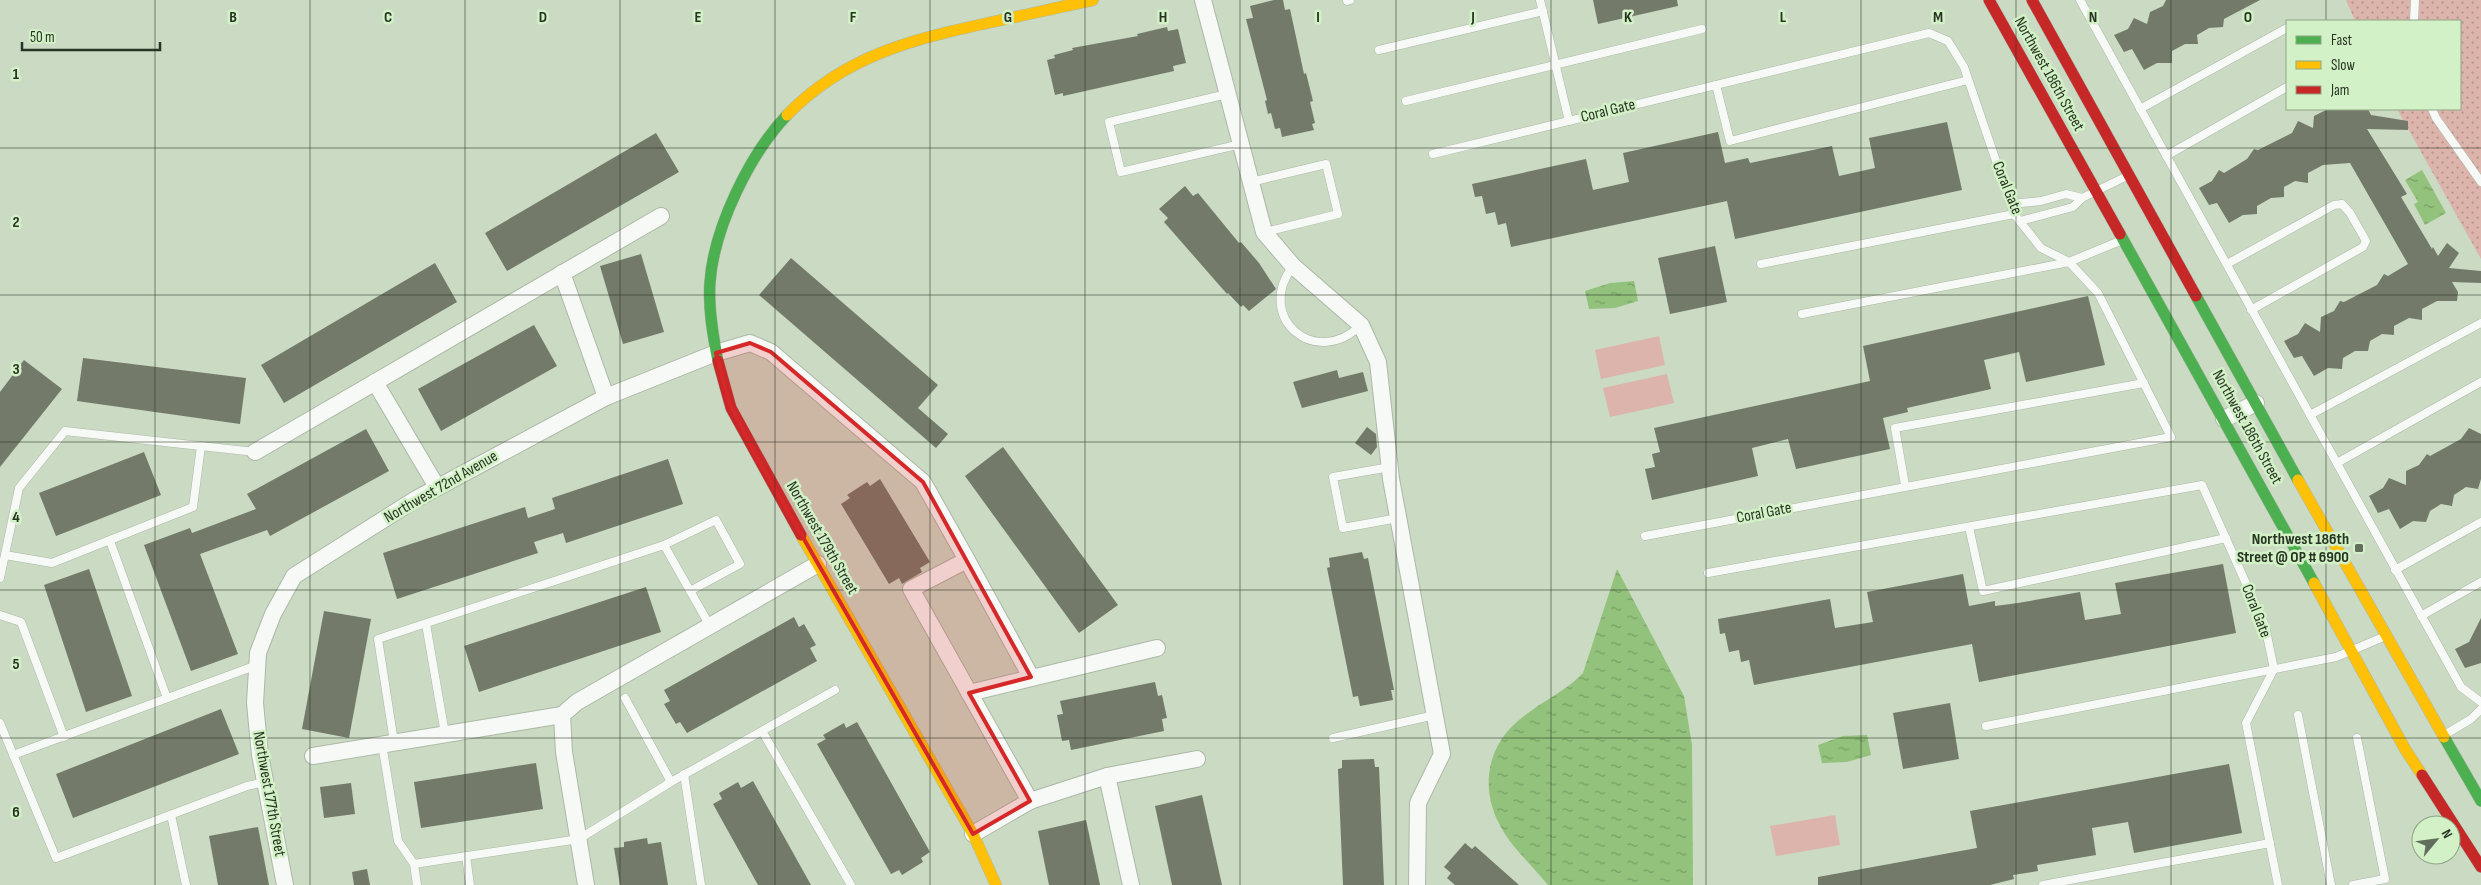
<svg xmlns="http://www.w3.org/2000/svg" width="2481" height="885" viewBox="0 0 2481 885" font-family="'Sofia Sans Condensed',sans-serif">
  <defs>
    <pattern id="grass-dots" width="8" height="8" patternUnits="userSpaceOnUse" patternTransform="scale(1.25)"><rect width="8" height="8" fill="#dcb4ac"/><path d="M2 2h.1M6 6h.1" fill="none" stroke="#b2938c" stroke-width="1.8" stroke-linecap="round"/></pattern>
    <pattern id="water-ripples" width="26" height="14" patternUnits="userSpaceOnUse" patternTransform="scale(1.25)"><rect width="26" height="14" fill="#93c27c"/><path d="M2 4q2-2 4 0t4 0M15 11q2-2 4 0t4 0" fill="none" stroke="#789e65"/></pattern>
  </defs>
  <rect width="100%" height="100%" fill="#cadac3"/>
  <polygon fill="url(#grass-dots)" points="2346,0 2481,0 2481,259 2397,109 2460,109 2460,21 2355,21"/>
  <g fill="#dcb4ac">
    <polygon points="1659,336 1665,365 1601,379 1595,350"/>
    <polygon points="1667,374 1674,403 1610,417 1603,388"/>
    <polygon points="1835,815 1840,845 1776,856 1770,826"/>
  </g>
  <g fill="url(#water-ripples)">
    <polygon points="2422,170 2446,213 2425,225 2414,204 2418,202 2405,180"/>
    <polygon points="1634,281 1638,301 1615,308 1589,309 1585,291 1610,283"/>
    <path d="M1617,569L1684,696L1692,745L1693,885H1548C1534,867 1513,849 1502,829C1480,792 1485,748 1519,720C1540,702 1564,693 1583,673Z"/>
    <polygon points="1867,735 1871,755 1847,762 1822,763 1818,745 1843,736"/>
  </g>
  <g fill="#737a69">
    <polygon points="1274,0 1283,0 1285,10 1290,9 1304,74 1306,73 1313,101 1310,102 1315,123 1312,124 1314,130 1282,137 1280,128 1275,129 1271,113 1268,114 1265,101 1267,100 1246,19 1253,18 1250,6"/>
    <polygon points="1593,0 1677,0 1678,6 1598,24"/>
    <polygon points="2166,0 2260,0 2224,19 2223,27 2209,28 2197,35 2198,44 2185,44 2172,51 2172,63 2157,63 2144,70 2132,49 2124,52 2114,35 2128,29 2134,18 2147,24 2150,12 2163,6"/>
    <polygon points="1167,27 1168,31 1178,29 1186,63 1173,66 1174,71 1063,96 1063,93 1055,95 1047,60 1055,58 1054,55 1073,50 1072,48 1138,36 1137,34"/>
    <polygon points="2328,109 2368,109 2371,115 2408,121 2408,130 2367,129 2407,194 2401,197 2432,249 2433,247 2438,256 2447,243 2459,253 2449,268 2481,271 2481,283 2452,282 2458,292 2457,301 2437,301 2422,309 2422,320 2409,318 2394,326 2394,335 2382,334 2370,341 2368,351 2355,351 2343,358 2342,369 2328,368 2314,376 2302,356 2294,358 2284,341 2298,334 2305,323 2320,332 2321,317 2334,311 2340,301 2344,302 2377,285 2384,274 2388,276 2408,264 2350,163 2323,165 2308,173 2308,183 2295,181 2284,187 2284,197 2271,198 2257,206 2257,214 2243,215 2229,223 2217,203 2209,205 2199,188 2212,181 2219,170 2224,173 2247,159 2254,149 2258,150 2292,133 2298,121 2313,128 2314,116"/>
    <polygon points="1947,122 1962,190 1735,239 1727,201 1511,247 1506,223 1498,225 1495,212 1486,214 1482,196 1475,197 1472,184 1586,159 1593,190 1629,182 1623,153 1718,132 1725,163 1748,158 1750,163 1832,146 1839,176 1875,168 1869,138"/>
    <polygon points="656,133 679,172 507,271 485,233"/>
    <polygon points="1185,186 1193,196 1198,193 1239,243 1241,242 1259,263 1276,289 1249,311 1243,305 1241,307 1228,293 1227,294 1164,222 1168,218 1159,209"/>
    <polygon points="1715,246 1727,302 1670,314 1658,258"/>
    <polygon points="641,254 664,332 623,344 600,266"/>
    <polygon points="791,258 938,385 918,408 948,434 936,448 759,295"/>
    <polygon points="435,263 457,302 284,403 261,365"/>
    <polygon points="2088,296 2105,365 2026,382 2019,352 1984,360 1991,389 1907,408 1908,412 1883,418 1890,449 1796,469 1788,439 1752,448 1758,476 1652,500 1645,469 1655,467 1652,454 1660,452 1654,428 1870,381 1863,346"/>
    <polygon points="534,325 557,366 441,431 418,389"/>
    <polygon points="83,358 246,378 240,424 77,401"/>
    <polygon points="24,360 62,389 0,467 0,392"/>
    <polygon points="1337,370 1339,378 1363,372 1368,391 1302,408 1293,382"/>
    <polygon points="1367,427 1376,434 1377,447 1371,455 1355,443"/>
    <polygon points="2469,428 2481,434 2481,479 2478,489 2466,487 2454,495 2452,506 2441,504 2430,511 2426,522 2413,521 2400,529 2389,509 2378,513 2369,496 2383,488 2389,478 2406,485 2406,471 2419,465 2427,454 2430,456 2461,439"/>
    <polygon points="366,429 389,471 270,536 267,530 200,554 238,654 191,671 144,545 190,528 192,533 256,509 247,494"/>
    <polygon points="1003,447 1118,605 1079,633 965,476"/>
    <polygon points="144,452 161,495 56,536 39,493"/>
    <polygon points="668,459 683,504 566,543 563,533 534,542 538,553 397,599 383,553 525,507 528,518 555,509 552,498"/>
    <polygon points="880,479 930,562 920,568 922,572 902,584 899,578 889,584 841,504 850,498 847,495 867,482 870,486"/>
    <polygon points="1362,552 1364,559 1368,558 1394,690 1391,690 1393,700 1360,706 1358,696 1353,697 1327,568 1330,567 1329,558"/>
    <polygon points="2223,564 2236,633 1979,682 1972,644 1754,685 1749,660 1741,662 1739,650 1729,652 1725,633 1720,634 1718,619 1830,599 1835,628 1873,622 1867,592 1963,574 1969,606 1995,601 1995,606 2018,603 2080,592 2085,620 2121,614 2115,583"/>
    <polygon points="89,569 132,696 86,712 44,585"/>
    <polygon points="646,587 661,632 479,692 464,646"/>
    <polygon points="324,611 371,619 349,738 302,729"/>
    <polygon points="794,617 799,627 804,624 816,645 810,648 817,661 687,733 680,722 676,724 664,704 670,701 664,690"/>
    <polygon points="2481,618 2481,663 2465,668 2455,649 2469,642"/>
    <polygon points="1155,682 1158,696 1162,695 1167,718 1162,719 1164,731 1071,750 1069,740 1062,741 1057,715 1063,714 1060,701"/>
    <polygon points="1950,703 1959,759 1903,769 1893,713"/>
    <polygon points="221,709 239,754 73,818 56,774"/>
    <polygon points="857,722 930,852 921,858 923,862 902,875 899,870 891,874 817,744 826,739 823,735 844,723 846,728"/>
    <polygon points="1374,759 1375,767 1379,767 1384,885 1343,885 1338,769 1342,768 1342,760"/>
    <polygon points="536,763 543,809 421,828 414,782"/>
    <polygon points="2229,764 2242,833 2134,853 2128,822 2092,828 2096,855 2037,865 2038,871 2013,875 2014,879 1990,885 1818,885 1818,877 1977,848 1970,811"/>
    <polygon points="753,781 811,885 758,885 713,804 722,799 719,793 738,782 741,788"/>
    <polygon points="351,783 355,814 324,818 320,787"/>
    <polygon points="1202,795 1222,885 1172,885 1155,806"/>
    <polygon points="1086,820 1100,885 1049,885 1038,831"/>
    <polygon points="258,827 269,885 218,885 209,836"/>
    <polygon points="647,838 648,844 661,842 668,885 620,885 614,848 624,847 624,842"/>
    <polygon points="1465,843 1472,849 1475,846 1519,885 1455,885 1447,878 1451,873 1444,867"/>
    <polygon points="367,869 370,885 354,885 352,872"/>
  </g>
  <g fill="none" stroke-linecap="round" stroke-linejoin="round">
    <defs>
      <g id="lane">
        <polyline points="1540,0 1569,121"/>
        <polyline points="2080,0 2461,687 2481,702"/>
        <polyline points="1347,1 1350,0"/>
        <polyline points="2414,21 2415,0"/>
        <polyline points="1379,50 1543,11"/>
        <polyline points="1716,85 1730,141 1968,80"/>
        <polyline points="1227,94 1109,122 1121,172 1241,144"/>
        <polyline points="1406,101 1702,29"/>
        <polyline points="2140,109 2287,28"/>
        <polyline points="2432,109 2436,118 2481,182"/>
        <polyline points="1433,154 1929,33 1948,41 1964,67 2014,214 2041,248 2069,262 2098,293 2171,437 1645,536"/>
        <polyline points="2166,156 2287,87"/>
        <polyline points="1251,182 1326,164 1338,214 1265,232"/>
        <polyline points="2011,204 2041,201 2066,194 2082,198"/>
        <polyline points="2020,221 2073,207 2082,198 2125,177"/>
        <polyline points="1761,264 2014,214"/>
        <polyline points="2227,264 2334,205 2342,204 2350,213 2366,241 2363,247 2251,310"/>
        <path d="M1293,266C1254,317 1315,370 1361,325"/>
        <polyline points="1802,314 2069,262 2120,241"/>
        <polyline points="2310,415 2481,323"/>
        <polyline points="2337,463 2481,382"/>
        <polyline points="1390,467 1333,477 1343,528 1398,518"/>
        <polyline points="1905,485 1895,428 2144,383"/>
        <polyline points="1969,527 1983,591 2226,538"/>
        <polyline points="110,541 167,698"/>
        <polyline points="664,545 710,626"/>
        <polyline points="5,555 52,563 193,507 201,446"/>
        <polyline points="2395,570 2481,522"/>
        <polyline points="1708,573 2202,485 2265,626 2274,669 2246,723 2278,885"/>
        <polyline points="0,578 19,488 65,431 255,452"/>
        <polyline points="0,615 21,622 64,737"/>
        <polyline points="2421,616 2481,582"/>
        <polyline points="426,624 445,734"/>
        <polyline points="625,698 671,782"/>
        <polyline points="2298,715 2331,885"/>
        <polyline points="0,723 56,858 247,786 265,782"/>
        <polyline points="1986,726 2336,657 2381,638"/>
        <polyline points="762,731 851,885"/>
        <polyline points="2446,734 2471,719 2481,709"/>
        <polyline points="1333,738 1435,715"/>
        <polyline points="394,742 378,639 664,545 716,520 740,564 690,591"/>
        <polyline points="382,744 398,841 414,864 417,885"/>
        <polyline points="13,755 257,665"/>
        <polyline points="684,774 701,885"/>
        <polyline points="171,815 186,885"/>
        <polyline points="466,856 470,885"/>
        <polyline points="414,864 579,839 671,782 835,690"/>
        <polyline points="2043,885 2270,843"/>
        <polyline points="2353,885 2385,879 2357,738"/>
      </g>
      <g id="street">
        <polyline points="1203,0 1264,232 1293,266 1361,325 1378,362 1391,479 1442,754 1418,803 1417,885"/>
        <polyline points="562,273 606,397"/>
        <polyline points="375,382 437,487"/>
        <polyline points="2224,419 2256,403"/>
        <polyline points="255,452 661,216"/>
        <polyline points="967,560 1031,677"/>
        <polyline points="969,693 1157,648"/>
        <polyline points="313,756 562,715"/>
        <polyline points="1107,776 1131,885"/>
        <polyline points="973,834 1030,801 1107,776 1197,759"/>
        <polyline points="285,885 260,755 255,703 258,653 273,614 294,576 416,499 606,397 716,353 750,343 771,352 923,482 967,560 911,589 1030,801"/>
        <polyline points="586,885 564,752 562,715 577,702 818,564"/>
      </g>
      <g id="fast">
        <polyline points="2120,234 2314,583"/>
        <polyline points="2196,296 2298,480"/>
        <path d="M718,361C713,336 708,308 710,282C714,227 750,154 787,115"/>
        <polyline points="2444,737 2481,801"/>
      </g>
      <g id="slow">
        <path d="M787,115C845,55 914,39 992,22C1026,15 1059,7 1093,0"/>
        <polyline points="2298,480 2444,737"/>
        <polyline points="801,535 973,834 996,885"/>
        <polyline points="2314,583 2405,749 2422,775"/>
      </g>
      <g id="jam">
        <polyline points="1989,0 2120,234"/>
        <polyline points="2032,0 2196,296"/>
        <polyline points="718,361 731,408 801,535"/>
        <polyline points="2422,775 2481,867"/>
      </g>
    </defs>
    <use href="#lane" stroke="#acb8a6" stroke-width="9"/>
    <use href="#street" stroke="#acb8a6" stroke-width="18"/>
    <use href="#fast" stroke="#acb8a6" stroke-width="12"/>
    <use href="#slow" stroke="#acb8a6" stroke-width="12"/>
    <use href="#jam" stroke="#acb8a6" stroke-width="12"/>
    <use href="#lane" stroke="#f7f9f6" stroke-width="8"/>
    <use href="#street" stroke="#f7f9f6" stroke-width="16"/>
    <use href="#fast" stroke="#4caf50" stroke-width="11"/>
    <use href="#slow" stroke="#ffc107" stroke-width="11"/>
    <use href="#jam" stroke="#c62828" stroke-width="11"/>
  </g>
  <path fill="#d62828" fill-opacity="0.2" stroke="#d62828" stroke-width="4" stroke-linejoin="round" d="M750,343L771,352L923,482L1031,677L969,693L1030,801L973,834L754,452L729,402L716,353Z"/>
  <path fill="none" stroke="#283423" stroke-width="1" stroke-opacity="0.55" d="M155,0V885M310,0V885M465,0V885M620,0V885M775,0V885M930,0V885M1085,0V885M1240,0V885M1396,0V885M1551,0V885M1706,0V885M1861,0V885M2016,0V885M2171,0V885M2326,0V21M2326,109V885M0,148H2481M0,295H2481M0,442H2481M0,590H2481M0,738H2481"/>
  <rect fill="#616e5b" stroke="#d3f1c6" stroke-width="2" x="2354" y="543" width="10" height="10" rx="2.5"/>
  <g text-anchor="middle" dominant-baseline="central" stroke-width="5" stroke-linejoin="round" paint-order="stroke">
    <g font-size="16" fill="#283423" stroke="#d3f1c6">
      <text transform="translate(2049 74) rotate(61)">Northwest 186th Street</text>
      <text transform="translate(1608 111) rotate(-14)">Coral Gate</text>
      <text transform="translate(2007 188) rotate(68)">Coral Gate</text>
      <text transform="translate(2247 427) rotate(61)">Northwest 186th Street</text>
      <text transform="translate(441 487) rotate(-30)">Northwest 72nd Avenue</text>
      <text transform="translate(1764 513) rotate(-11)">Coral Gate</text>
      <text transform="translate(822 538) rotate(60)">Northwest 179th Street</text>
      <text transform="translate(2256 611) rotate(69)">Coral Gate</text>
      <text transform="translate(269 794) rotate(80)">Northwest 177th Street</text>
    </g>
    <g font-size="16" font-weight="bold" fill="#283423" stroke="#d3f1c6" text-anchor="end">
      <text x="2349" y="539">Northwest 186th<tspan x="2349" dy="18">Street @ OP # 6900</tspan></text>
    </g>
  </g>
  <g font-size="16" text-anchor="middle" font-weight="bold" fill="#283423" stroke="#d3f1c6" stroke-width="5" stroke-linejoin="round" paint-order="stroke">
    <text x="233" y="22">B</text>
    <text x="388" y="22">C</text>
    <text x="543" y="22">D</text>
    <text x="698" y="22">E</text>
    <text x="853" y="22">F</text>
    <text x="1008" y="22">G</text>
    <text x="1163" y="22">H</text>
    <text x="1318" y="22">I</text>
    <text x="1473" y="22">J</text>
    <text x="1628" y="22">K</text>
    <text x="1783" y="22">L</text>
    <text x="1938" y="22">M</text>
    <text x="2093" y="22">N</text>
    <text x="2248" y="22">O</text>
    <text x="16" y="79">1</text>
    <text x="16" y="227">2</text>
    <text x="16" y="374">3</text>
    <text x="16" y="522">4</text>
    <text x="16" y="669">5</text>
    <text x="16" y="817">6</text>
  </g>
  <rect x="2286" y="20" width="175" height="90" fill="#d3f1c6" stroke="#8fa585"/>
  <rect x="2296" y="36" width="25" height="8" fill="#4caf50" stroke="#8fa585"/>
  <text x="2331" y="45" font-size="15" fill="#283423">Fast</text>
  <rect x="2296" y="61" width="25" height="8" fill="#ffc107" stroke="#8fa585"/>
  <text x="2331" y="70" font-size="15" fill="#283423">Slow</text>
  <rect x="2296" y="86" width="25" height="8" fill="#c62828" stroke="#8fa585"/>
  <text x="2331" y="95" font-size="15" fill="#283423">Jam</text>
  <g transform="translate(2436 840) rotate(61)"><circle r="24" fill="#d3f1c6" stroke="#8fa585"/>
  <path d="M0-4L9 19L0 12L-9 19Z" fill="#616e5b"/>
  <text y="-8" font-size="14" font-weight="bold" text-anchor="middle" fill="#283423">N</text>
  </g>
  <path d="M22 42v8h138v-8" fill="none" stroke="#283423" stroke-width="2.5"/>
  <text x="30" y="42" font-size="15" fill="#283423" stroke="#d3f1c6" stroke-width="4" paint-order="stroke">50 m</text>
</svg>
